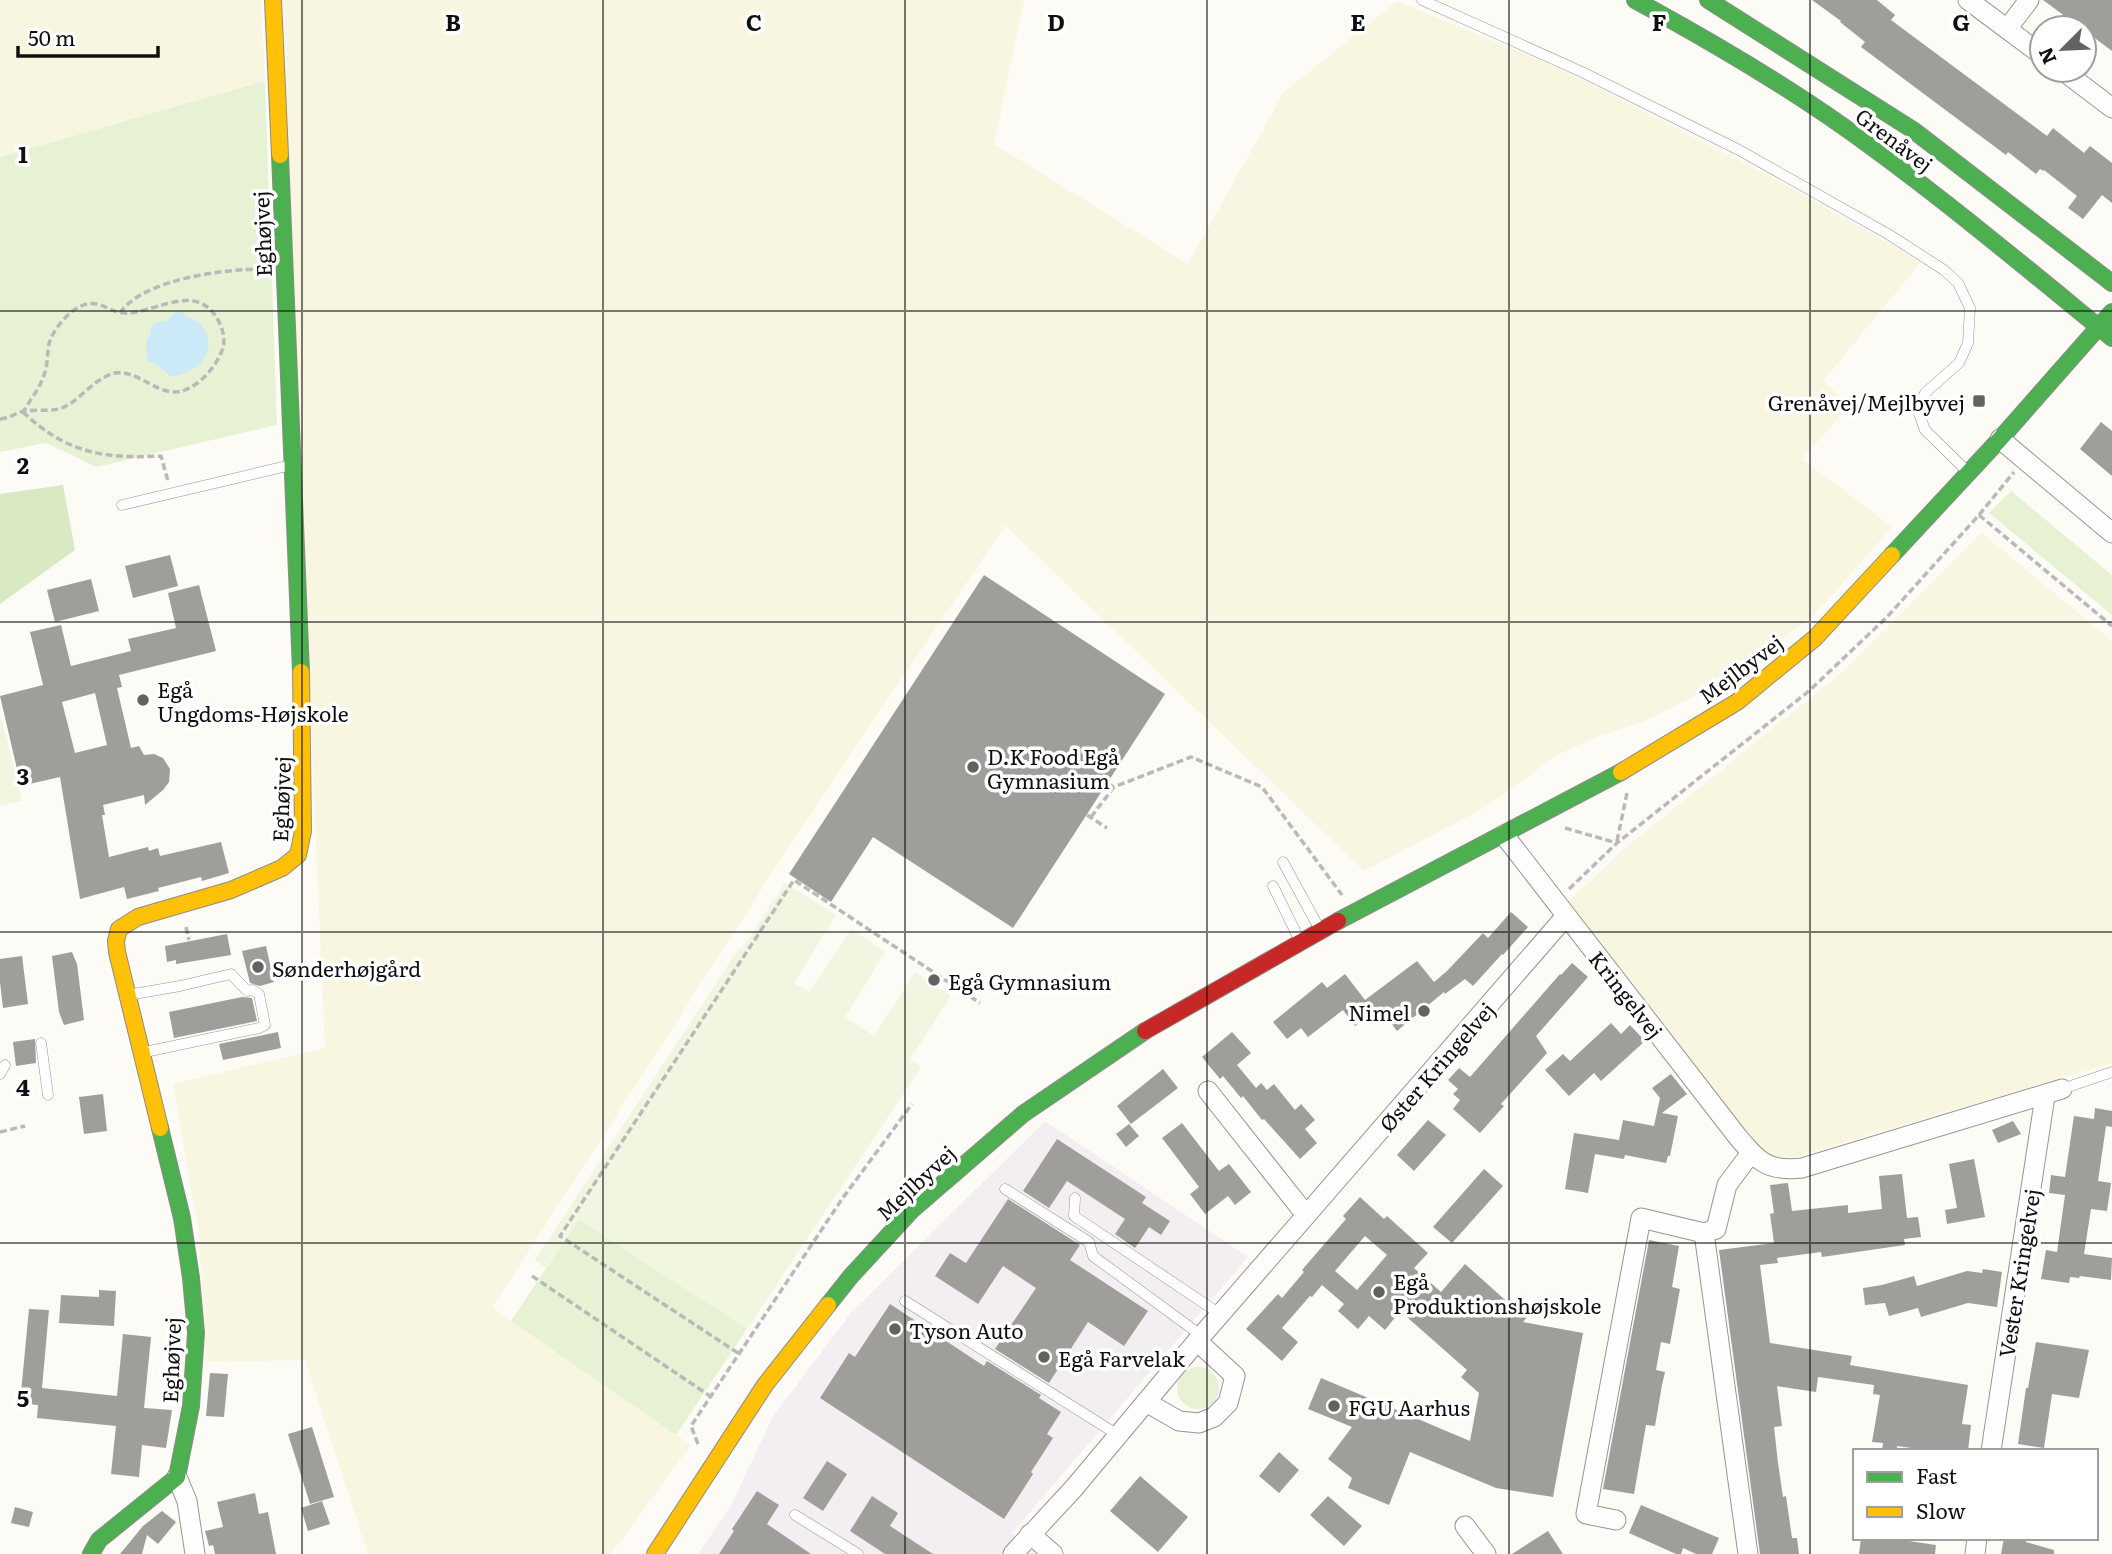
<svg xmlns="http://www.w3.org/2000/svg" width="2112" height="1554" viewBox="0 0 2112 1554" font-family="Literata,serif">
  <rect width="100%" height="100%" fill="#fcfbf5"/>
  <polygon fill="#f3eef1" points="1045,1121 1248,1257 1012,1533 1035,1554 698,1554 731,1506 772,1418 851,1313"/>
  <g fill="#f8f6e1">
    <polygon points="0,0 261,0 265,81 0,157"/>
    <polygon points="283,0 1024,0 994,144 1188,264 1284,92 1397,1 1558,68 1768,175 1921,262 1823,381 1850,405 1802,459 1892,527 1815,614 1732,678 1640,723 1596,737 1559,754 1484,808 1364,871 1005,525 781,859 564,1197 492,1307 691,1445 611,1554 368,1554 305,1360 206,1362 199,1234 173,1084 325,1048 301,501"/>
    <polygon points="1982,533 2112,641 2112,1063 1791,1158 1769,1155 1743,1129 1567,903 1624,849 1846,669"/>
  </g>
  <g fill="#e7f2d5">
    <polygon points="265,81 277,425 96,467 46,443 0,452 0,157"/>
    <polygon points="2011,491 2112,575 2112,615 1989,513"/>
    <polygon points="579,1219 747,1329 676,1435 511,1321"/>
    <circle cx="1198" cy="1388" r="21"/>
  </g>
  <polygon fill="#d8e9c3" points="63,485 75,550 0,604 0,494"/>
  <g fill="#f0f6df">
    <polygon points="0,712 22,801 0,806"/>
    <polygon points="785,883 836,915 794,983 809,992 851,929 885,952 845,1017 874,1036 915,972 951,996 910,1059 921,1067 747,1329 579,1219 546,1268 535,1260 739,948 742,949"/>
  </g>
  <path fill="#cbe9f6" d="M176,312H183L188,318C196,319 201,323 205,331C217,355 195,373 172,377L157,365L147,361L146,341L151,333V326L157,322L166,321Z"/>
  <g fill="#a09e9a" fill-rule="evenodd">
    <polygon points="1812,0 1877,0 1895,15 1891,20 2047,136 2053,128 2084,153 2090,146 2112,163 2112,203 2102,195 2083,219 2068,208 2077,196 2044,170 2043,171 2040,169 2036,174 2008,152 2006,155 1971,129 1861,47 1865,42 1840,22 1841,21"/>
    <polygon points="2043,0 2112,0 2112,51 2084,30 2084,28 2081,28"/>
    <polygon points="2101,422 2112,431 2112,476 2080,449"/>
    <polygon points="170,555 178,586 133,598 125,566"/>
    <polygon points="984,575 1165,694 1013,928 873,837 831,902 789,874"/>
    <polygon points="91,579 99,611 55,622 47,590"/>
    <path d="M199,585L216,651L119,675L122,687L117,688L131,748L139,746L144,755L154,754L163,758L170,769L169,782L163,790L145,805L144,795L103,805L105,815H102L109,857L148,847L149,851L158,848L160,856L221,842L229,873L202,881L201,877L158,888L159,891L127,899L124,887L80,899L60,777L21,786L0,696L43,685L30,632L61,625L71,666L131,651L128,639L176,628L168,593ZM95,693L107,745L75,753L62,702Z"/>
    <polygon points="1511,912 1528,927 1503,955 1502,954 1473,986 1465,979 1445,994 1444,992 1397,1031 1380,1008 1355,1026 1343,1010 1308,1037 1301,1028 1287,1039 1273,1022 1322,982 1327,988 1345,974 1365,1000 1417,961 1434,982 1447,971 1483,933 1488,938"/>
    <polygon points="227,934 231,955 176,964 176,960 167,962 165,946"/>
    <polygon points="266,946 274,982 260,986 250,983 242,951"/>
    <polygon points="72,952 77,964 84,1020 64,1025 59,1012 52,956"/>
    <polygon points="22,956 28,1004 3,1008 0,982 0,959"/>
    <polygon points="1572,963 1588,977 1536,1036 1547,1053 1501,1104 1504,1106 1480,1133 1453,1109 1460,1100 1453,1094 1458,1089 1448,1080 1459,1068 1470,1077 1560,974 1561,975"/>
    <polygon points="242,997 252,998 257,1021 174,1038 169,1012"/>
    <polygon points="1611,1023 1621,1034 1630,1025 1645,1041 1601,1081 1594,1073 1569,1096 1545,1070 1563,1054 1570,1061"/>
    <polygon points="278,1032 281,1048 223,1060 219,1044"/>
    <polygon points="1232,1032 1251,1053 1237,1065 1256,1088 1261,1083 1267,1090 1274,1084 1295,1110 1301,1104 1315,1120 1305,1129 1317,1143 1300,1159 1264,1119 1262,1120 1243,1096 1241,1098 1223,1076 1220,1079 1202,1057"/>
    <polygon points="35,1039 36,1063 16,1066 13,1042"/>
    <polygon points="1163,1069 1178,1088 1131,1124 1117,1106"/>
    <polygon points="1671,1074 1687,1094 1662,1113 1678,1116 1670,1156 1668,1156 1666,1163 1625,1155 1624,1159 1595,1154 1588,1193 1565,1189 1574,1133 1619,1140 1623,1120 1654,1126 1660,1098 1652,1088"/>
    <polygon points="103,1094 107,1131 84,1134 79,1097"/>
    <polygon points="2095,1108 2112,1111 2112,1127 2106,1126 2098,1181 2111,1183 2107,1211 2091,1209 2084,1254 2112,1258 2111,1280 2080,1276 2079,1278 2070,1277 2069,1283 2041,1279 2046,1250 2057,1252 2065,1195 2049,1193 2051,1175 2065,1177 2074,1116 2094,1119"/>
    <polygon points="1428,1120 1446,1135 1414,1171 1397,1155"/>
    <polygon points="2013,1121 2021,1134 1998,1143 1992,1130"/>
    <polygon points="1182,1123 1219,1171 1229,1164 1251,1192 1235,1205 1228,1196 1205,1214 1190,1194 1199,1187 1162,1138"/>
    <polygon points="1129,1124 1139,1136 1126,1147 1116,1134"/>
    <polygon points="1057,1139 1146,1197 1142,1203 1170,1221 1161,1235 1149,1227 1135,1248 1115,1234 1125,1219 1067,1181 1049,1208 1023,1191"/>
    <polygon points="1974,1159 1985,1217 1947,1224 1945,1210 1957,1208 1949,1164"/>
    <polygon points="1484,1169 1503,1186 1452,1243 1433,1227"/>
    <polygon points="1902,1174 1907,1218 1918,1217 1921,1237 1904,1239 1905,1245 1822,1257 1821,1252 1777,1258 1778,1263 1760,1265 1770,1343 1852,1356 1850,1365 1968,1385 1962,1424 1971,1425 1968,1451 1933,1451 1897,1446 1897,1451 1882,1451 1883,1443 1872,1442 1880,1395 1873,1394 1874,1385 1818,1377 1816,1392 1777,1386 1782,1426 1774,1427 1778,1463 1783,1497 1786,1496 1792,1538 1797,1538 1799,1554 1760,1554 1719,1250 1774,1243 1770,1214 1774,1213 1770,1185 1788,1183 1792,1211 1848,1205 1848,1213 1882,1209 1879,1176"/>
    <path d="M1360,1197L1384,1219L1387,1216L1428,1253L1414,1268L1441,1292L1465,1264L1513,1307L1521,1297L1534,1309L1523,1322L1583,1333L1553,1497L1496,1488L1410,1452L1389,1505L1348,1488L1352,1478L1328,1459L1352,1427L1308,1409L1321,1378L1470,1441L1479,1393L1461,1377L1467,1370L1400,1311L1385,1330L1369,1316L1358,1329L1338,1311L1344,1304L1322,1285L1312,1297L1310,1296L1282,1328L1298,1342L1282,1361L1246,1329L1278,1294L1282,1298L1304,1272L1302,1270L1346,1219L1343,1216ZM1365,1236L1387,1255L1357,1290L1335,1271Z"/>
    <polygon points="1008,1199 1080,1245 1070,1260 1148,1311 1124,1346 1088,1322 1049,1383 995,1349 1036,1288 1003,1266 978,1304 935,1276 950,1253 966,1263"/>
    <polygon points="1649,1240 1679,1246 1672,1287 1680,1289 1670,1344 1661,1342 1656,1370 1665,1372 1662,1385 1655,1426 1646,1425 1634,1494 1603,1489"/>
    <polygon points="1983,1269 2002,1272 1997,1307 1968,1303 1921,1317 1918,1308 1889,1316 1885,1303 1865,1305 1863,1288 1882,1285 1914,1276 1917,1286 1967,1271 1982,1273"/>
    <polygon points="99,1290 116,1291 114,1326 59,1323 61,1295 99,1297"/>
    <polygon points="890,1304 984,1366 987,1361 1041,1395 1039,1398 1061,1412 1047,1434 1053,1438 1031,1472 1033,1474 1004,1519 820,1398 849,1353 855,1357"/>
    <polygon points="29,1309 49,1310 42,1388 117,1396 123,1334 151,1337 144,1408 172,1410 166,1448 142,1445 139,1477 111,1474 116,1426 37,1418 38,1405 20,1403"/>
    <polygon points="2036,1342 2089,1350 2079,1398 2052,1394 2044,1448 2018,1444 2026,1388 2028,1388"/>
    <polygon points="210,1373 228,1374 224,1417 206,1416"/>
    <polygon points="312,1427 334,1497 310,1504 288,1434"/>
    <polygon points="1279,1452 1299,1470 1279,1493 1259,1476"/>
    <polygon points="827,1461 847,1474 823,1511 803,1498"/>
    <polygon points="1140,1476 1188,1517 1158,1552 1110,1511"/>
    <polygon points="757,1491 779,1505 767,1524 811,1554 719,1554 734,1531 732,1529"/>
    <polygon points="255,1493 259,1514 268,1512 276,1554 215,1554 213,1545 209,1546 205,1531 223,1527 217,1502"/>
    <polygon points="872,1496 898,1513 890,1526 933,1554 885,1554 850,1531"/>
    <polygon points="1328,1496 1362,1526 1344,1546 1310,1515"/>
    <polygon points="322,1501 330,1524 308,1531 301,1508"/>
    <polygon points="1641,1505 1719,1538 1712,1554 1696,1554 1683,1548 1681,1554 1676,1554 1629,1533"/>
    <polygon points="15,1507 33,1512 29,1527 11,1523"/>
    <polygon points="162,1511 176,1522 158,1544 147,1535 142,1554 120,1554 143,1526"/>
    <polygon points="1548,1531 1563,1554 1512,1554"/>
    <polygon points="1861,1538 1889,1538 1936,1545 1935,1554 1859,1554"/>
    <polygon points="2004,1538 2026,1538 2026,1542 2054,1550 2054,1554 2001,1554"/>
  </g>
  <g fill="none" stroke-linecap="round" stroke-linejoin="round">
    <defs>
      <g id="lane">
        <polyline points="1422,0 1582,72 1739,150 1888,234 1944,270 1958,283 1970,308 1968,343 1959,363 1925,393 1918,411 1925,430 1967,471"/>
        <polyline points="122,505 291,465"/>
        <polyline points="1283,862 1319,928"/>
        <polyline points="1273,886 1299,939"/>
        <polyline points="128,995 180,986 231,974 247,991 253,990 259,994 265,1025 259,1028 145,1052"/>
        <polyline points="41,1043 48,1095"/>
        <polyline points="0,1074 5,1065"/>
        <polyline points="2062,1089 2112,1072"/>
        <polyline points="1005,1189 1089,1242 1093,1256 1202,1336"/>
        <polyline points="1075,1198 1074,1216 1220,1314"/>
        <polyline points="905,1301 1118,1435"/>
        <polyline points="795,1515 858,1554"/>
      </g>
      <g id="street">
        <polyline points="1968,0 2042,55"/>
        <polyline points="2007,29 2029,0"/>
        <polyline points="2062,70 2112,108"/>
        <polyline points="2000,439 2112,533"/>
        <path d="M1504,835L1737,1136C1758,1161 1767,1172 1802,1168L2062,1089"/>
        <polyline points="1208,1091 1306,1215"/>
        <polyline points="1704,1233 1716,1229 1727,1185 1751,1153"/>
        <polyline points="1146,1402 1179,1421 1199,1423 1214,1417 1228,1403 1235,1376 1197,1341"/>
        <polyline points="1991,1451 2045,1096"/>
        <polyline points="177,1477 187,1501 195,1554"/>
        <polyline points="1616,1520 1586,1514 1641,1218 1704,1233 1748,1554"/>
        <polyline points="1465,1526 1486,1554"/>
        <polyline points="1030,1534 1053,1554"/>
        <polyline points="1013,1554 1074,1488 1197,1341 1566,916"/>
        <polyline points="1975,1554 1977,1538"/>
      </g>
      <g id="fast">
        <path d="M1635,0C1707,39 1777,80 1844,127C1937,193 2024,266 2112,338"/>
        <polyline points="1708,0 1913,130 2112,283"/>
        <polyline points="280,155 301,672"/>
        <polyline points="1892,555 2000,439 2112,312"/>
        <polyline points="1338,921 1621,772"/>
        <polyline points="828,1305 851,1276 912,1210 1023,1114 1145,1031"/>
        <polyline points="91,1554 99,1540 177,1477 191,1406 196,1333 191,1278 182,1218 160,1128"/>
      </g>
      <g id="slow">
        <polyline points="273,0 280,155"/>
        <polyline points="1621,772 1737,702 1815,638 1892,555"/>
        <polyline points="160,1128 117,952 116,941 119,929 138,917 231,890 282,868 298,855 303,831 301,672"/>
        <polyline points="655,1554 765,1385 828,1305"/>
      </g>
      <polyline id="jam" points="1145,1031 1338,921"/>
    </defs>
    <use href="#lane" stroke="#969593" stroke-width="11"/>
    <use href="#street" stroke="#969593" stroke-width="21"/>
    <use href="#fast" stroke="#8c8c89" stroke-width="18"/>
    <use href="#slow" stroke="#8c8c89" stroke-width="18"/>
    <use href="#jam" stroke="#8c8c89" stroke-width="18"/>
    <g stroke="#b9b9b8" stroke-width="3.5" stroke-dasharray="7 3.5" stroke-linecap="butt">
      <path d="M120,313C143,279 224,269 264,269"/>
      <path d="M23,412C66,453 104,459 161,456L168,481"/>
      <path d="M0,419C9,418 16,413 25,411C36,409 51,412 62,408C81,400 94,378 115,373C139,369 160,400 185,390C202,383 214,368 221,353C226,343 224,332 219,322C197,279 156,314 124,313C105,312 98,294 74,310C64,317 52,332 49,344C47,354 48,365 44,375C40,388 30,400 23,412"/>
      <polyline points="1979,515 2112,626"/>
      <polyline points="1107,783 1114,787"/>
      <polyline points="1087,815 1107,828"/>
      <polyline points="1091,817 1114,787 1191,757 1262,787 1342,895"/>
      <polyline points="1565,828 1617,843"/>
      <polyline points="1617,841 1627,793"/>
      <polyline points="1569,889 1617,843 1809,691 1887,617 1979,515 2014,472"/>
      <polyline points="186,927 189,940"/>
      <polyline points="0,1132 25,1126"/>
      <polyline points="532,1276 710,1396"/>
      <polyline points="738,1353 560,1236 794,880 980,1003"/>
      <polyline points="698,1444 691,1426 842,1199 912,1104"/>
    </g>
    <use href="#lane" stroke="#fffefe" stroke-width="10"/>
    <use href="#street" stroke="#fffefe" stroke-width="19"/>
    <use href="#fast" stroke="#4caf50" stroke-width="16"/>
    <use href="#slow" stroke="#ffc107" stroke-width="16"/>
    <use href="#jam" stroke="#c62828" stroke-width="16"/>
  </g>
  <path fill="none" stroke="#0f0f0f" stroke-width="2" stroke-opacity="0.55" d="M302,0V1554M603,0V1554M905,0V1554M1207,0V1554M1509,0V1554M1810,0V1554M0,311H2112M0,622H2112M0,932H2112M0,1243H2112"/>
  <g fill="#626260" stroke="#fff" stroke-width="2.5">
    <rect x="1972" y="394" width="14" height="14" rx="3.5"/>
    <circle cx="143" cy="700" r="7"/>
    <circle cx="973" cy="767" r="7"/>
    <circle cx="258" cy="967" r="7"/>
    <circle cx="934" cy="980" r="7"/>
    <circle cx="1424" cy="1011" r="7"/>
    <circle cx="1379" cy="1292" r="7"/>
    <circle cx="895" cy="1329" r="7"/>
    <circle cx="1044" cy="1357" r="7"/>
    <circle cx="1334" cy="1406" r="7"/>
  </g>
  <g text-anchor="middle" dominant-baseline="central" stroke-width="7" stroke-linejoin="round" paint-order="stroke">
    <g font-size="21" fill="#0f0f0f" stroke="#fff">
      <text transform="translate(1895 139) rotate(37)">Grenåvej</text>
      <text transform="translate(261 234) rotate(-92)">Eghøjvej</text>
      <text transform="translate(1740 668) rotate(-37)">Mejlbyvej</text>
      <text transform="translate(280 799) rotate(-88)">Eghøjvej</text>
      <text transform="translate(1627 994) rotate(52)">Kringelvej</text>
      <text transform="translate(1436 1066) rotate(-49)">Øster Kringelvej</text>
      <text transform="translate(915 1182) rotate(-43)">Mejlbyvej</text>
      <text transform="translate(2018 1273) rotate(-81)">Vester Kringelvej</text>
      <text transform="translate(170 1360) rotate(-88)">Eghøjvej</text>
    </g>
    <g font-size="21" fill="#0f0f0f" stroke="#fff" text-anchor="start">
      <text x="1965" y="401" text-anchor="end">Grenåvej/Mejlbyvej</text>
      <text x="157" y="688">Egå<tspan x="157" dy="24">Ungdoms-Højskole</tspan></text>
      <text x="987" y="755">D.K Food Egå<tspan x="987" dy="24">Gymnasium</tspan></text>
      <text x="272" y="967">Sønderhøjgård</text>
      <text x="948" y="980">Egå Gymnasium</text>
      <text x="1410" y="1011" text-anchor="end">Nimel</text>
      <text x="1393" y="1280">Egå<tspan x="1393" dy="24">Produktionshøjskole</tspan></text>
      <text x="909" y="1329">Tyson Auto</text>
      <text x="1058" y="1357">Egå Farvelak</text>
      <text x="1348" y="1406">FGU Aarhus</text>
    </g>
  </g>
  <g font-size="23" text-anchor="middle" font-weight="bold" fill="#0f0f0f" stroke="#fff" stroke-width="7" stroke-linejoin="round" paint-order="stroke">
    <text x="453" y="31">B</text>
    <text x="754" y="31">C</text>
    <text x="1056" y="31">D</text>
    <text x="1358" y="31">E</text>
    <text x="1659" y="31">F</text>
    <text x="1961" y="31">G</text>
    <text x="23" y="163">1</text>
    <text x="23" y="474">2</text>
    <text x="23" y="785">3</text>
    <text x="23" y="1096">4</text>
    <text x="23" y="1407">5</text>
  </g>
  <rect x="1853" y="1449" width="245" height="91" fill="#ffffff" stroke="#9f9f9f" stroke-width="2"/>
  <rect x="1867" y="1472" width="35" height="10" fill="#4caf50" stroke="#9f9f9f" stroke-width="2"/>
  <text x="1916" y="1484" font-size="21" fill="#0f0f0f">Fast</text>
  <rect x="1867" y="1507" width="35" height="10" fill="#ffc107" stroke="#9f9f9f" stroke-width="2"/>
  <text x="1916" y="1519" font-size="21" fill="#0f0f0f">Slow</text>
  <g transform="translate(2063 49) rotate(246)"><circle r="33" fill="#ffffff" stroke="#9f9f9f" stroke-width="2"/>
  <path d="M0-5L12 26L0 18L-12 26Z" fill="#626260"/>
  <text y="-10" font-size="19" font-weight="bold" text-anchor="middle" fill="#0f0f0f">N</text>
  </g>
  <path d="M18 46v10h140v-10" fill="none" stroke="#0f0f0f" stroke-width="3.5"/>
  <text x="28" y="46" font-size="21" fill="#0f0f0f" stroke="#ffffff" stroke-width="5" paint-order="stroke">50 m</text>
</svg>
